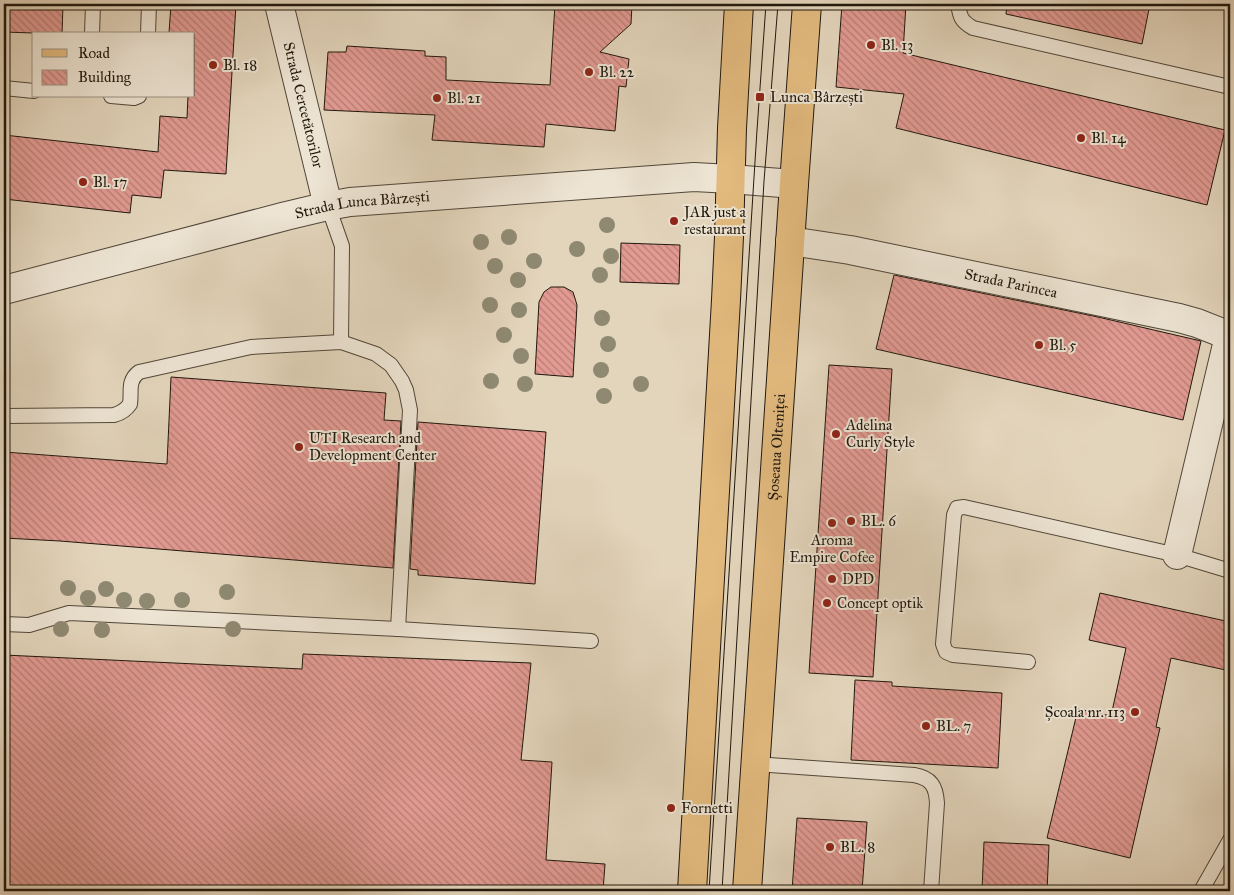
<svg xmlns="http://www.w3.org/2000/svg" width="1234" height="895" viewBox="0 0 1234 895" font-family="'IM FELL Great Primer',serif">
  <defs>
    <pattern id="building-back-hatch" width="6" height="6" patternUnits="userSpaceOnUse" patternTransform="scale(1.25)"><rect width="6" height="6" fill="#e29a92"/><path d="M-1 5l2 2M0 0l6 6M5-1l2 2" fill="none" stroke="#b77d76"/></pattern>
  </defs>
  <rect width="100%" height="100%" fill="#e3d5bc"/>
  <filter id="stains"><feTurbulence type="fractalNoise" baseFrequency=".004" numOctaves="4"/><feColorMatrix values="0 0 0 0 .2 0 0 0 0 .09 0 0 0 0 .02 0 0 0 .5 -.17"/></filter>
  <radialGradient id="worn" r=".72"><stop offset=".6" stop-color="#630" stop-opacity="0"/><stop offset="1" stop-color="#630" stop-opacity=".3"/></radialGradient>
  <g fill="url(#building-back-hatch)" stroke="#20180d">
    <polygon points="4,4 63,4 62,34 4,32"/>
    <polygon points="171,4 236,4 226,174 164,170 161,198 132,195 130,213 4,199 4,135 158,152 160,116 187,118 188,96 194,96 194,34 169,33"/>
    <polygon points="555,4 632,4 631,24 600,52 629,59 626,87 619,86 615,131 546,124 544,147 432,140 435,115 324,110 328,52 346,52 347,46 425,51 425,56 446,57 446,80 550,85"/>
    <polygon points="842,4 906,4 903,53 1225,130 1207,205 896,128 904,94 836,87"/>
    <polygon points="1007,4 1150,4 1142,44 1006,14"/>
    <polygon points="621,243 680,245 679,284 620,282"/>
    <polygon points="894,275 1098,317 1201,341 1183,420 876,349"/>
    <polygon points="551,287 564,287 573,292 577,305 573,377 535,374 539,302 544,292"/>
    <polygon points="829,365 892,369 873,677 809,673"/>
    <polygon points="171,377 386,393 384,420 401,421 393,568 60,541 4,538 4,452 167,464"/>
    <polygon points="418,422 546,432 535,584 418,575 418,570 410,569"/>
    <polygon points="1100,593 1230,622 1230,671 1171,658 1156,727 1160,728 1130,858 1047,838 1078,709 1111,716 1126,648 1089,640"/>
    <polygon points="303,654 531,663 521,760 552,762 546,860 605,864 603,891 4,891 4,655 302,669"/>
    <polygon points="855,680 892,682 892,686 1002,693 998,768 851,760"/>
    <polygon points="797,818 867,822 862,891 792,891"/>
    <polygon points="984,842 1049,845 1047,891 982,891"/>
  </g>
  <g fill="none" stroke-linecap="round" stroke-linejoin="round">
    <defs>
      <g id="service">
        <path d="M958,4C960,17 961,21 973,28L1230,87"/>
        <polyline points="92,34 93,4"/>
        <polyline points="148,34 149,4"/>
        <polyline points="4,88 34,91"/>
        <polyline points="111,96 134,98 139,96"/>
        <polyline points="328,206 342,246 341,342"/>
        <path d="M4,416L114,415C121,413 126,410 130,404C132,392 127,381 139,372L251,347L341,342L376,354L391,365L402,381L406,390L410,410L398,629"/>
        <polyline points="4,624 29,625 69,613 398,629 591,641"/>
        <polyline points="1028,662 953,655 946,652 943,644 954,515 957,508 964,507 1177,555 1230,571"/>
        <path d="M755,764L914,775C931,778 936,786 937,803L931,891"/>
        <polyline points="1201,891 1230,840"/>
      </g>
      <g id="minor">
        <path id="s1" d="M279,4L328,206"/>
        <path id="s2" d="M790,241L850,250L1179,318L1197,323L1230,336"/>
        <path id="s3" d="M4,290L286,216L328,206L350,202L694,177L731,179L794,184"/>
        <polyline points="1177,555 1230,332"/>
      </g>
      <g id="primary">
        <polyline points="692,891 726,300 729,237 732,128 739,4"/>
        <path id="s4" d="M747,891L794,184L807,4"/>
      </g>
    </defs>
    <use href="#service" stroke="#514739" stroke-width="16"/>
    <use href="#minor" stroke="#514739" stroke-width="30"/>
    <use href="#primary" stroke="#20180d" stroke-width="30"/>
    <use href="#service" stroke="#ede4d3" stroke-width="14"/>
    <use href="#minor" stroke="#ede4d3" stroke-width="28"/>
    <use href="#primary" stroke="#e2ba7e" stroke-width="28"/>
    <g stroke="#20180d" stroke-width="1">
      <polyline points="709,891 757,130 766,4"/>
      <polyline points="722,891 764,181 778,4"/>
    </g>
  </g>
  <g fill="#8f8972">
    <circle cx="607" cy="225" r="8"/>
    <circle cx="509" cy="237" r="8"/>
    <circle cx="481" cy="242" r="8"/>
    <circle cx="577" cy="249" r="8"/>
    <circle cx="611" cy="256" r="8"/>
    <circle cx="534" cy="261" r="8"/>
    <circle cx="495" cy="266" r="8"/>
    <circle cx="600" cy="275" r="8"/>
    <circle cx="518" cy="280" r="8"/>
    <circle cx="490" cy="305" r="8"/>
    <circle cx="519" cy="310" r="8"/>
    <circle cx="602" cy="318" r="8"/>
    <circle cx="504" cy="335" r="8"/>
    <circle cx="608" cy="344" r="8"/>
    <circle cx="521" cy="356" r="8"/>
    <circle cx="601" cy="370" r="8"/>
    <circle cx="491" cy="381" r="8"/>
    <circle cx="525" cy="384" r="8"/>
    <circle cx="641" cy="384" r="8"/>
    <circle cx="604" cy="396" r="8"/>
    <circle cx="68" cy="588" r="8"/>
    <circle cx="106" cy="589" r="8"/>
    <circle cx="227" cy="592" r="8"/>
    <circle cx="88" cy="598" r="8"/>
    <circle cx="124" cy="600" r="8"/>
    <circle cx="182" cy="600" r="8"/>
    <circle cx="147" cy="601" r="8"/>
    <circle cx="61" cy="629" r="8"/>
    <circle cx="233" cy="629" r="8"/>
    <circle cx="102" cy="630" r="8"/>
  </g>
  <g fill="#8f2418" stroke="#ede4d3" stroke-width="2">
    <circle cx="871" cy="45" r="5"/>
    <circle cx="213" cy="65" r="5"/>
    <circle cx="589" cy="72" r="5"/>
    <rect x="755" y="92" width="10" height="10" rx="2.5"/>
    <circle cx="437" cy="98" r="5"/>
    <circle cx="1081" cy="138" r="5"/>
    <circle cx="83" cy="182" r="5"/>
    <circle cx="674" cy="221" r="5"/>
    <circle cx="1039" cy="345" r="5"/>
    <circle cx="836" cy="434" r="5"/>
    <circle cx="299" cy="447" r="5"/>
    <circle cx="851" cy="521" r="5"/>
    <circle cx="832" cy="523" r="5"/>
    <circle cx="832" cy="579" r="5"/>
    <circle cx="827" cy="603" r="5"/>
    <circle cx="1135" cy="712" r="5"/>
    <circle cx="926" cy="726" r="5"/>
    <circle cx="671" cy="808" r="5"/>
    <circle cx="830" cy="847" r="5"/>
  </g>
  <g text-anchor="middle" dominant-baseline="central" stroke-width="4" stroke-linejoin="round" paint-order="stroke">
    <g font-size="15" fill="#20180d" stroke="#ede4d3" text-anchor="start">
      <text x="881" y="45">Bl. 13</text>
      <text x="223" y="65">Bl. 18</text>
      <text x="599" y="72">Bl. 22</text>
      <text x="770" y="97">Lunca Bârzești</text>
      <text x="447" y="98">Bl. 21</text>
      <text x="1091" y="138">Bl. 14</text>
      <text x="93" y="182">Bl. 17</text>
      <text x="684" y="212">JAR just a<tspan x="684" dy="17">restaurant</tspan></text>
      <text x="1049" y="345">Bl. 5</text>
      <text x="846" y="425">Adelina<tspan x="846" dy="17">Curly Style</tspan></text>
      <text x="309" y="438">UTI Research and<tspan x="309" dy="17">Development Center</tspan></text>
      <text x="861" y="521">BL. 6</text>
      <text x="832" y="540" text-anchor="middle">Aroma<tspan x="832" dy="17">Empire Cofee</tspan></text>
      <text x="842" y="579">DPD</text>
      <text x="837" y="603">Concept optik</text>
      <text x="1125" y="712" text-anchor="end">Școala nr. 113</text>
      <text x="936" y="726">BL. 7</text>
      <text x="681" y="808">Fornetti</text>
      <text x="840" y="847">BL. 8</text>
    </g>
    <g font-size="15" fill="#20180d" stroke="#ede4d3">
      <text stroke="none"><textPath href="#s1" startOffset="104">Strada Cercetătorilor</textPath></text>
      <text stroke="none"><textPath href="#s3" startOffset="369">Strada Lunca Bârzești</textPath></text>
      <text stroke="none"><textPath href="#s2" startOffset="225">Strada Parincea</textPath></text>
      <text stroke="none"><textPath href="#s4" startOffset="445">Șoseaua Olteniței</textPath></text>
    </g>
  </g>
  <rect width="1234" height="895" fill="none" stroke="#e3d5bc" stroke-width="20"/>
  <rect x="5" y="5" width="1224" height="885" fill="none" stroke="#20180d" stroke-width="2.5"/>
  <rect x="10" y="10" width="1214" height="875" fill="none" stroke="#20180d"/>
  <rect x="32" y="32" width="162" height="65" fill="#ede4d3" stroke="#9b9284"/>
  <rect x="42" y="49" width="25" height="8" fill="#e2ba7e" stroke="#9b9284"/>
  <text x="78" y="58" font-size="15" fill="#20180d">Road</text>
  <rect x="42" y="70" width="25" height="15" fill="url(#building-back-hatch)" stroke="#9b9284"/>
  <text x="78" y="82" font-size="15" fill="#20180d">Building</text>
  <rect width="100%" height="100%" filter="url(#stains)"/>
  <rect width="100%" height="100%" fill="url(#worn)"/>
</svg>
